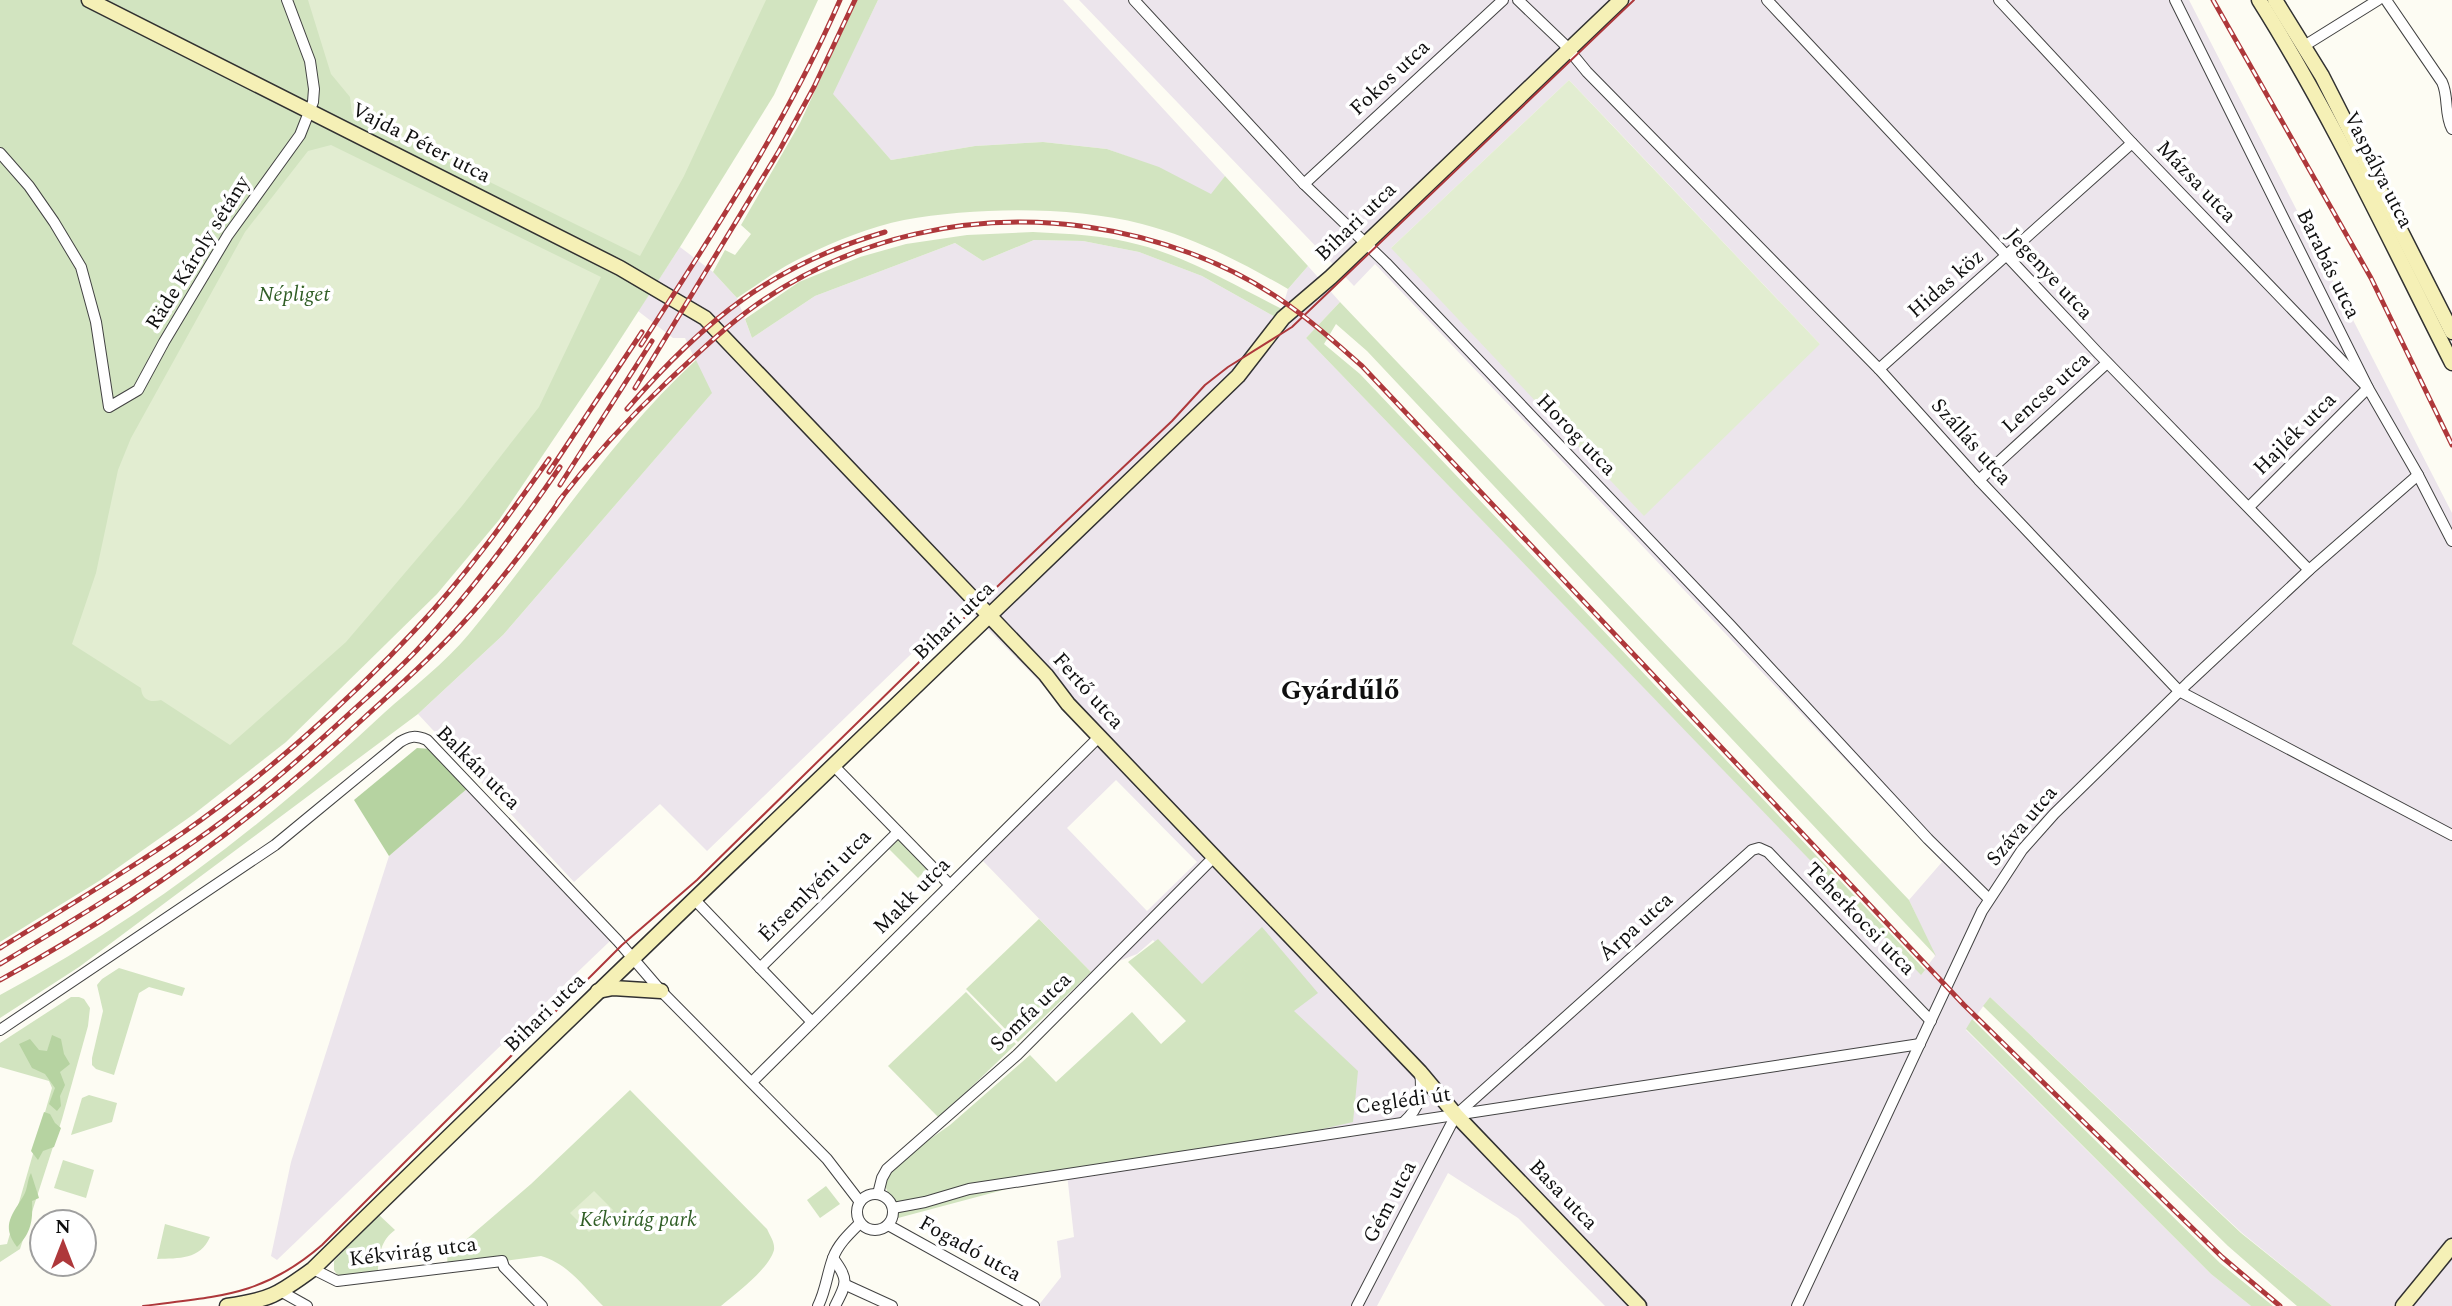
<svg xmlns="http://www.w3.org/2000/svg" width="2452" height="1306" viewBox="0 0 2452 1306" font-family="Spectral,serif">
  <rect width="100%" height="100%" fill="#fdfcf3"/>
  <g fill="#ece5ec" fill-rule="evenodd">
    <polygon points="878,0 1063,0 1225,176 1211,195 1159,168 1107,149 1043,142 975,146 891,160 832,94"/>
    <path d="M1079,0H2189L2452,513V1306H2332L2242,1233L1990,997L1966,1030L2211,1274L2251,1306H1605L1518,1218L1448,1173L1377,1306H1038L1061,1277L1057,1241L1074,1237L1067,1174L1200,1023L1192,983L1153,940L1137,954L1091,972L983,861L1099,742L963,604L707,851L660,804L574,882L418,714L503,635L711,394L685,338H673L638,311L680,247L713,272L737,298L752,338L815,296L955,243L983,261L1034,240L1083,241L1139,252L1202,276L1277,318L1282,309L1288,289L1308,266L1340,302L1306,338L1921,974L1935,956L1909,900L1942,862L1375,264L1354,286ZM1569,80L1614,127L1820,344L1391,248ZM1116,780L1197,862L1147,911L1067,828Z"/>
    <polygon points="468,788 610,941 277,1260 271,1256 291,1162 389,856"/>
  </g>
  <g fill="#d2e4c0">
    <polygon points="0,0 818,0 774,95 680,247 605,363 499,520 437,594 286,742 194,814 99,881 0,942"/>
    <path d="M857,0H878L833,94L891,160L975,146L1043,142L1107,149L1159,167L1211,194L1225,176L1308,266L1288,289C1243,263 1193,237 1142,224C1071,206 977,207 904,220C868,227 828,244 795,261C775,271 756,286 737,298L713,272L725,250L735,255L751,234L741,225L800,123Z"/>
    <path d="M1033,232C1069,234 1105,235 1140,245C1190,258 1236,286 1282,309L1277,318L1202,276L1139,252L1083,241L1034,240L983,261L955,243L815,296L752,338L745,319L799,282L860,257L906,244L967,235Z"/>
    <polygon points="1340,302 1909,900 1936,956 1367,351 1336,324 1324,344 1360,374 1925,970 1921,975 1306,338"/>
    <path d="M696,360L712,393L503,635L418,714L79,967L0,1018V995C142,919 267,823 384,713C412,688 445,663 469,634C544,544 610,439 696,360Z"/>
    <polygon points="900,838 929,867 918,878 889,849"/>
    <polygon points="1039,919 1091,972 1018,1042 966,989"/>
    <polygon points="1262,927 1318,993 1294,1011 1358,1071 1353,1122 1263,1143 1059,1175 898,1218 882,1178 887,1169 950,1125 1030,1055 1056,1082 1132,1012 1161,1044 1186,1021 1128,962 1158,939 1202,984"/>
    <polygon points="119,968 185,988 182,996 149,987 139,993 114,1075 96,1069 92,1065 92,1058 103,1011 97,985 102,979"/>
    <polygon points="966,992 1016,1044 939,1118 888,1066"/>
    <polygon points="71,997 79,997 84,999 90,1008 88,1026 62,1119 20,1249 0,1262 0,1245 7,1244 52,1088 49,1081 0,1067 0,1043"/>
    <polygon points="1990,997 2241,1233 2332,1306 2297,1306 2228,1246 1983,1006"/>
    <polygon points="1972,1019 2220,1263 2273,1306 2251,1306 2211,1274 1966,1029"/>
    <path d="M630,1090L767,1229C770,1236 775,1242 774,1250C769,1269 736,1293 721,1306H603C584,1287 567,1263 541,1256L448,1269L447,1256L531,1184Z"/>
    <polygon points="89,1095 117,1103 112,1122 71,1135 82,1098"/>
    <polygon points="63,1160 94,1170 86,1198 54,1188"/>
    <polygon points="826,1186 840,1204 820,1218 807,1200"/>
    <path d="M378,1214L395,1230C381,1240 379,1254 378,1271L338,1276L334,1270V1261Z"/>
    <path d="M165,1224L210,1237C200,1260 179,1258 157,1259Z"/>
  </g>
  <g fill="#b6d3a1">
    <polygon points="417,748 431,749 468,788 389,856 354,800"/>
    <polygon points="52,1035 61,1039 64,1054 70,1064 60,1072 65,1085 60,1096 61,1106 57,1111 49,1104 55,1088 45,1074 32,1068 19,1044 30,1039 39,1050 47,1051"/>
    <polygon points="44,1112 50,1114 55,1123 61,1128 54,1147 43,1151 38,1160 31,1151"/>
    <path d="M31,1173L39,1198L32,1201C33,1221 31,1233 17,1247C0,1225 13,1214 24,1195C28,1188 27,1180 31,1173Z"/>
  </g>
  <g fill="#e2edd1">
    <polygon points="308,0 766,0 684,176 640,256 352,114 350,97 331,74"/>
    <polygon points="1569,80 1820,344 1644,516 1391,248"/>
    <path d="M331,145L601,277L539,407L462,506L346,642L230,745L161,700C150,703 142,700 141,688L72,644L96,573L118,470L131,438L245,232L308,151Z"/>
    <polygon points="594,1191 613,1210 589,1232 570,1213"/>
  </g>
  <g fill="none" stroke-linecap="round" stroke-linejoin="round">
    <defs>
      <g id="street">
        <polyline points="1134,0 1304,184 1386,263 1730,625 1928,839 1988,898"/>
        <polyline points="1518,0 1564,44 1587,72 1879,369 1979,480 2179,691 2452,835"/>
        <polyline points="1767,0 2098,353 2309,570"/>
        <polyline points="1999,0 2132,143 2368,388 2249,507"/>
        <polyline points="2175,0 2368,388 2418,475 2452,541"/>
        <path d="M2386,0L2442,82C2449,97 2444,114 2452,129"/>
        <polyline points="2304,46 2378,0"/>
        <polyline points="0,153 29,186 54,222 81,267 96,322 109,407 138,390 164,342 228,235 300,135 313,102 314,89 310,61 287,0"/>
        <polyline points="1304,184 1503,0"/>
        <polyline points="1879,369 2132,143"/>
        <polyline points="1979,480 2107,363"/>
        <polyline points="833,765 950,885"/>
        <polyline points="694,899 812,1022"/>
        <polyline points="760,968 898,832"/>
        <path d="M0,1030L275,845L400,742C410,736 416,735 427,740L618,941L661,991L827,1159L860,1202"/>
        <polyline points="752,1082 1100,736"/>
        <path d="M1404,1122C1420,1107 1423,1094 1420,1073"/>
        <circle cx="875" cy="1212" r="18"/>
        <polyline points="878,1194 882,1178 887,1169 1017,1055 1214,857"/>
        <polyline points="893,1208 925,1202 969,1189 1920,1044"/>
        <polyline points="888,1225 1034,1306"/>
        <path d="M833,1258C849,1280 847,1283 835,1306"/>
        <polyline points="313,1269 337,1281 502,1261 504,1267 542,1306"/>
        <polyline points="846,1285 892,1306"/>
        <polyline points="282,1292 307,1306"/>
        <path d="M818,1306C826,1290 827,1274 833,1258C838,1244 850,1233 860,1223"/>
        <polyline points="1357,1306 1456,1115 1752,850 1759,848 1768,852 1931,1021"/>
        <polyline points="1797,1306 1982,911 2022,850 2054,814 2188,683 2309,570 2418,475"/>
      </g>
      <g id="secondary">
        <polyline points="89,0 620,268 705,318 1046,675 1068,704 1420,1072 1456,1115 1639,1306"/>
        <path d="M2259,0C2332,116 2390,241 2452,363"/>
        <polyline points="2275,0 2322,76 2452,332"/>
        <polyline points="598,991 613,988 661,991"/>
        <path d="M227,1306C269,1300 278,1295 313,1269C619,969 930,674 1238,376L1283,318L1331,277L1621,0"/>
        <polyline points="2403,1306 2452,1246"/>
      </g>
    </defs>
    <use href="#street" stroke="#424242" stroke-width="12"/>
    <use href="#secondary" stroke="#313131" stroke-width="17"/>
    <use href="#street" stroke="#fff" stroke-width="10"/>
    <use href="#secondary" stroke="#f5f0b6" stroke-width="14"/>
    <path stroke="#ae383b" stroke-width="2" d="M143,1306C218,1296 262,1297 322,1245L622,945L697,880L961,621L1172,421L1205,385L1228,367L1292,327L1634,0"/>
    <defs>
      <g id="rail">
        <polyline points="2213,0 2371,278 2452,445"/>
        <path d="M641,345C713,233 787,122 840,0"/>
        <polyline points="635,388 779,151 814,87 855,0"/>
        <path d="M627,409C703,321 772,265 885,232"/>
        <polyline points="549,472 642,332"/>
        <polyline points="560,485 652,341"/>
        <path d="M558,502C592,458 628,419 668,381C697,354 725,327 756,305C853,237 972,210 1088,227C1157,237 1227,262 1284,302C1312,321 1337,344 1362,366L1964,1005L2222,1257L2280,1306"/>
        <path d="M0,948C62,910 124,873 184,832C264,776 348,702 415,630C465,577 507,518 549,459"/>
        <path d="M0,964C65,925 130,886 192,843C249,804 301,758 351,712C373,692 396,672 417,650C470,594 516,531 560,467"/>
        <path d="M0,980C132,908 255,819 365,717C398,687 431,658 461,625C499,585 532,540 563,496"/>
      </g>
    </defs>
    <use href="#rail" stroke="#ae383b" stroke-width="5"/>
    <use href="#rail" stroke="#fff" stroke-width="2.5" stroke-dasharray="8" stroke-linecap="butt"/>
  </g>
  <g text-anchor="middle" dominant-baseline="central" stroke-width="7" stroke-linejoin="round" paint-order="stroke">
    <g font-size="21" fill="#0f0f0f" stroke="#fff">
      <text transform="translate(1390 78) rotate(-43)">Fokos utca</text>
      <text transform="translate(421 143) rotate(27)">Vajda Péter utca</text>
      <text transform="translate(2378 170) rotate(63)">Vaspálya utca</text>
      <text transform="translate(2196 182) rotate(46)">Mázsa utca</text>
      <text transform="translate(1356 222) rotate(-44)">Bihari utca</text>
      <text transform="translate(198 253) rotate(-58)">Räde Károly sétány</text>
      <text transform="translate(2328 264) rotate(64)">Barabás utca</text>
      <text transform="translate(2049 274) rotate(47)">Jegenye utca</text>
      <text transform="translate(1946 284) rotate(-41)">Hidas köz</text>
      <text transform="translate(2046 393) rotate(-42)">Lencse utca</text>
      <text transform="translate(2295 434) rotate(-45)">Hajlék utca</text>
      <text transform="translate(1576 435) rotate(46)">Horog utca</text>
      <text transform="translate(1971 442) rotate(48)">Szállás utca</text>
      <text transform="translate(954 621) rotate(-44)">Bihari utca</text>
      <text transform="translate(1088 691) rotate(48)">Fertő utca</text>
      <text transform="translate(478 768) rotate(45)">Balkán utca</text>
      <text transform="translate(2022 826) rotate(-50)">Száva utca</text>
      <text transform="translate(815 886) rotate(-45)">Érsemlyéni utca</text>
      <text transform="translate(912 896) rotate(-45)">Makk utca</text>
      <text transform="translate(1860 919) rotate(46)">Teherkocsi utca</text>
      <text transform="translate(1636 927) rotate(-42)">Árpa utca</text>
      <text transform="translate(1031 1012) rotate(-44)">Somfa utca</text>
      <text transform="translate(545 1013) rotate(-44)">Bihari utca</text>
      <text transform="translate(1403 1101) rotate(-8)">Ceglédi út</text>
      <text transform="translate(1563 1195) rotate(46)">Basa utca</text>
      <text transform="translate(1390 1202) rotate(-62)">Gém utca</text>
      <text transform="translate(970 1249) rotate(29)">Fogadó utca</text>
      <text transform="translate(413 1252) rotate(-7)">Kékvirág utca</text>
    </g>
    <g font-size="21" font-style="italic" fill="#315f27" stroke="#fff">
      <text x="294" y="295">Népliget</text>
      <text x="638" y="1220">Kékvirág park</text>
    </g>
    <g font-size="28" font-weight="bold" fill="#0f0f0f" stroke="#fff">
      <text x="1340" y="690">Gyárdűlő</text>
    </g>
  </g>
  <g transform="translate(63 1243)"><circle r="33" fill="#ffffff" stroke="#9f9f9f" stroke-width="2"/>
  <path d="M0-5L12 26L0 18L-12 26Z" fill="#ae383b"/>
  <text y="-10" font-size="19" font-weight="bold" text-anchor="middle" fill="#0f0f0f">N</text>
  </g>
</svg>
